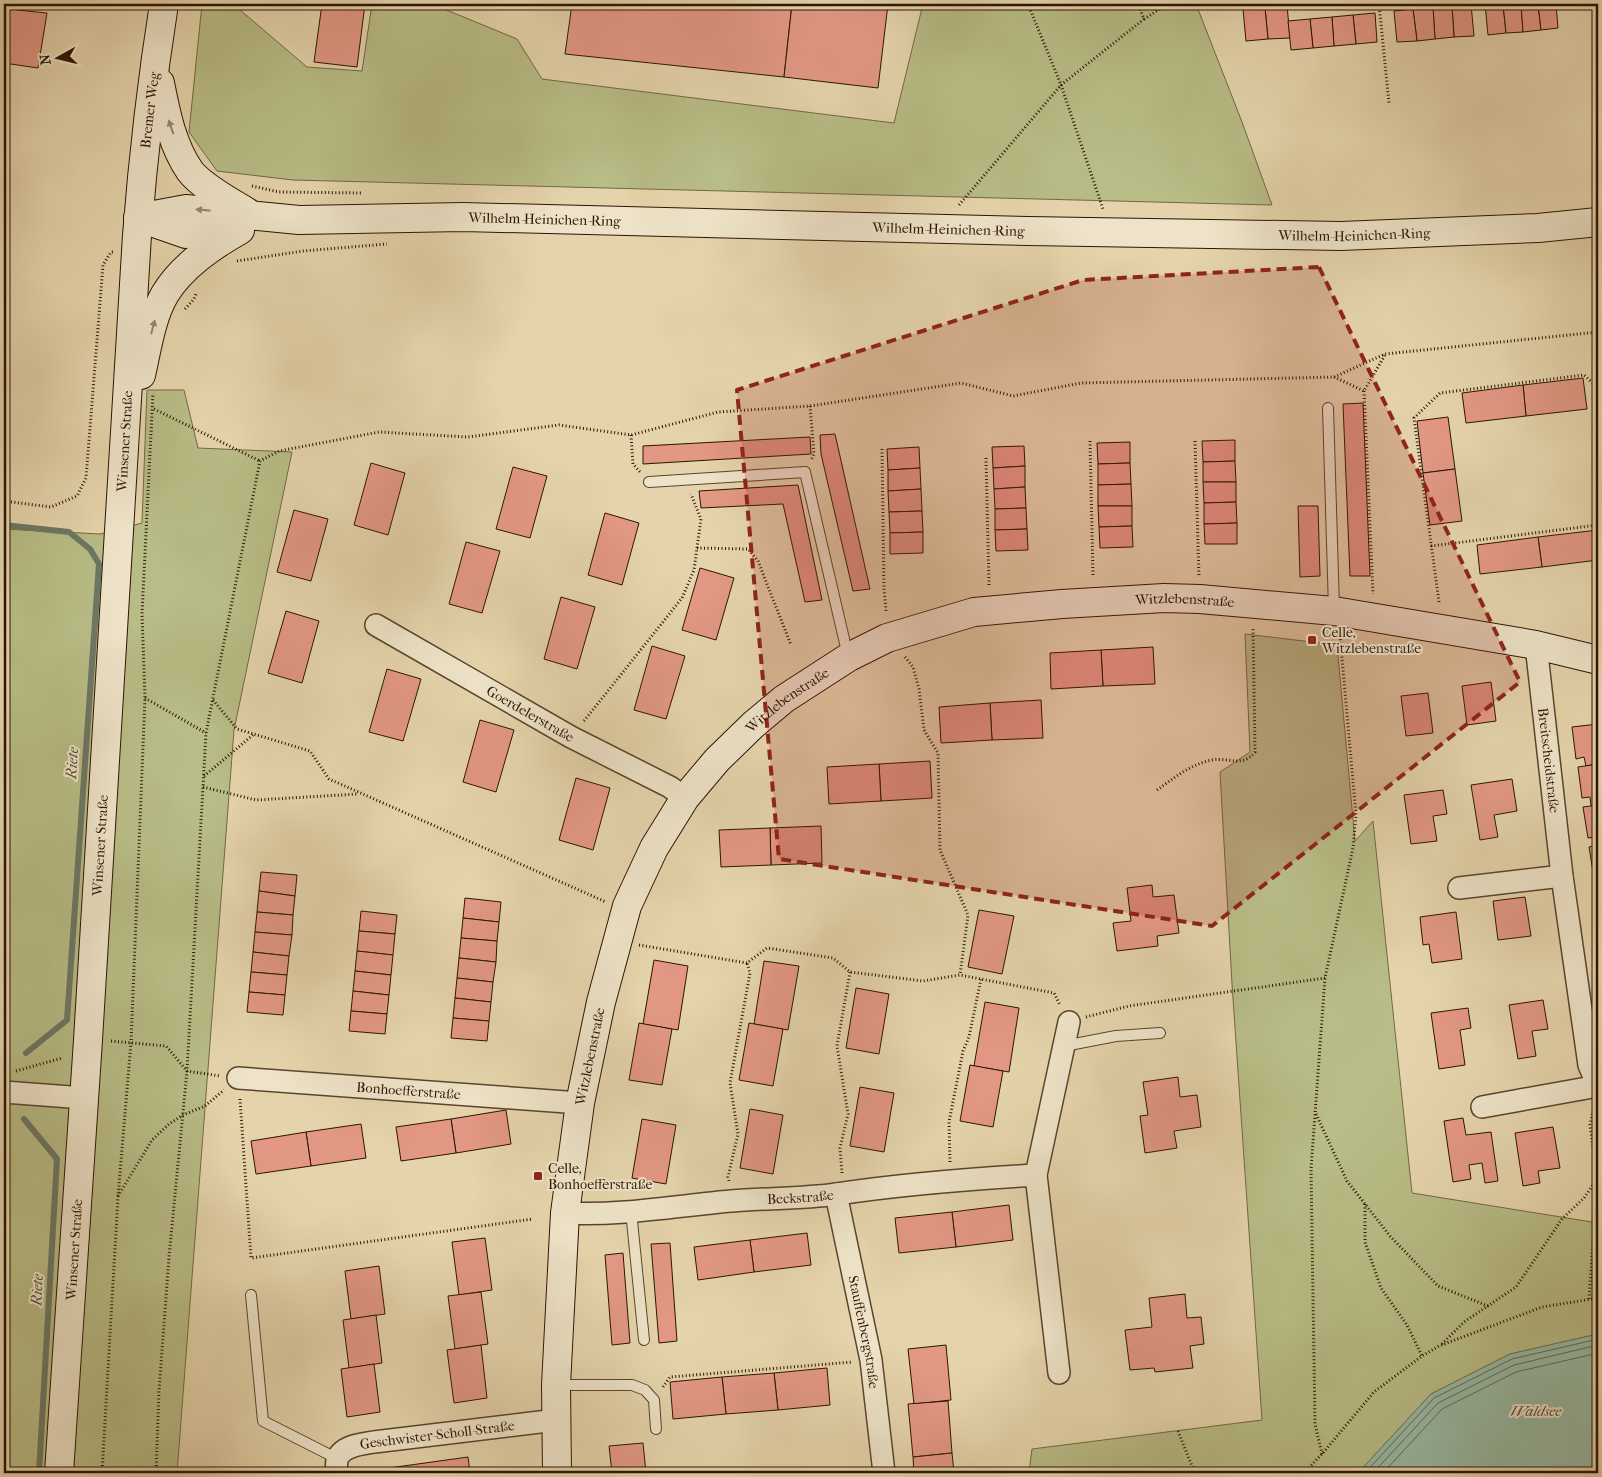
<svg xmlns="http://www.w3.org/2000/svg" width="1602" height="1477" viewBox="0 0 1602 1477" font-family="'IM FELL French Canon',serif">
  <rect width="100%" height="100%" fill="#e5d4ab"/>
  <filter id="stains"><feTurbulence type="fractalNoise" baseFrequency=".004" numOctaves="4"/><feColorMatrix values="0 0 0 0 .2 0 0 0 0 .09 0 0 0 0 .02 0 0 0 .5 -.17"/></filter>
  <radialGradient id="worn" r=".72"><stop offset=".6" stop-color="#630" stop-opacity="0"/><stop offset="1" stop-color="#630" stop-opacity=".3"/></radialGradient>
  <g fill="#b8bc86" stroke="#726844">
    <polygon points="202,4 233,4 307,67 362,71 372,4 432,4 517,39 542,79 894,123 923,4 1196,4 1242,122 1272,205 293,180 217,171 189,132"/>
    <polygon points="147,390 184,390 198,448 292,452 234,730 177,1473 4,1473 4,529 100,534 142,523"/>
    <polygon points="1245,634 1337,645 1355,841 1373,821 1412,1193 1598,1223 1598,1334 1510,1354 1431,1394 1358,1473 1029,1473 1032,1449 1262,1420 1232,984 1220,772 1250,752"/>
  </g>
  <polygon fill="#97b9a4" stroke="#6c7764" points="1598,1334 1598,1473 1358,1473 1431,1394 1510,1354"/>
  <g fill="none" stroke-linecap="round" stroke-linejoin="round">
    <g stroke="#626654" stroke-width="1">
      <polyline points="1365,1473 1434,1398 1512,1359 1598,1339"/>
      <polyline points="1373,1473 1438,1403 1514,1365 1598,1345"/>
      <polyline points="1383,1473 1442,1409 1516,1372 1598,1353"/>
    </g>
    <g stroke="#6c7764" stroke-width="6">
      <polyline points="4,525 69,532 90,549 99,564 67,1020 26,1053"/>
      <polyline points="24,1119 57,1159 39,1473"/>
    </g>
  </g>
  <g fill="#e39884" stroke="#2c1403">
    <polygon points="4,4 18,4 17,10 47,13 38,68 4,63"/>
    <polygon points="322,4 365,4 357,67 314,62"/>
    <polygon points="572,4 792,4 784,77 565,54"/>
    <polygon points="792,4 888,4 878,88 784,77"/>
    <polygon points="1471,4 1474,36 1454,37 1452,6"/>
    <polygon points="1485,4 1503,4 1506,33 1488,35"/>
    <polygon points="1503,4 1521,4 1523,32 1506,33"/>
    <polygon points="1521,4 1538,4 1541,30 1523,32"/>
    <polygon points="1538,4 1556,4 1558,28 1541,30"/>
    <polygon points="1287,5 1290,38 1268,39 1265,8"/>
    <polygon points="1452,6 1454,37 1435,39 1433,7"/>
    <polygon points="1433,7 1435,39 1417,41 1413,9"/>
    <polygon points="1265,8 1268,39 1246,41 1243,9"/>
    <polygon points="1413,9 1417,41 1397,42 1394,11"/>
    <polygon points="1375,13 1377,42 1356,44 1353,15"/>
    <polygon points="1353,15 1356,44 1334,46 1332,17"/>
    <polygon points="1332,17 1334,46 1313,48 1310,19"/>
    <polygon points="1310,19 1313,48 1291,50 1288,21"/>
    <polygon points="1583,378 1587,409 1526,416 1523,385"/>
    <polygon points="1523,385 1526,416 1466,423 1462,393"/>
    <polygon points="1363,403 1370,576 1350,576 1343,404"/>
    <polygon points="1448,417 1455,469 1423,473 1417,421"/>
    <polygon points="835,434 870,589 853,591 821,454 820,435"/>
    <polygon points="810,437 811,454 643,464 643,446"/>
    <polygon points="1235,440 1235,461 1203,462 1202,441"/>
    <polygon points="1130,442 1130,463 1098,464 1097,443"/>
    <polygon points="1024,446 1025,466 993,468 992,447"/>
    <polygon points="919,447 920,468 888,470 887,449"/>
    <polygon points="1235,461 1236,482 1203,482 1203,462"/>
    <polygon points="371,463 405,473 388,535 354,525"/>
    <polygon points="1130,463 1131,484 1098,485 1098,464"/>
    <polygon points="1025,466 1025,487 994,489 993,468"/>
    <polygon points="513,467 547,476 530,538 496,529"/>
    <polygon points="920,468 921,489 888,491 888,470"/>
    <polygon points="1455,469 1462,521 1430,525 1423,473"/>
    <polygon points="1203,482 1236,482 1236,502 1204,503"/>
    <polygon points="1131,484 1132,506 1098,506 1098,485"/>
    <polygon points="798,485 822,600 805,602 783,504 701,508 699,491"/>
    <polygon points="1025,487 1026,508 995,509 994,489"/>
    <polygon points="921,489 922,511 889,512 888,491"/>
    <polygon points="1236,502 1237,523 1204,524 1204,503"/>
    <polygon points="1098,506 1132,506 1132,526 1099,527"/>
    <polygon points="1298,506 1318,506 1320,576 1300,577"/>
    <polygon points="1026,508 1027,529 995,530 995,509"/>
    <polygon points="294,510 328,519 311,581 277,572"/>
    <polygon points="922,511 923,532 890,533 889,512"/>
    <polygon points="605,513 639,523 622,585 588,575"/>
    <polygon points="1237,523 1237,544 1205,544 1204,524"/>
    <polygon points="1132,526 1133,547 1100,548 1099,527"/>
    <polygon points="1027,529 1028,550 996,551 995,530"/>
    <polygon points="1598,530 1598,560 1542,567 1538,537"/>
    <polygon points="923,532 923,553 890,554 890,533"/>
    <polygon points="1538,537 1542,567 1480,574 1477,545"/>
    <polygon points="466,542 500,551 482,613 449,604"/>
    <polygon points="700,568 734,578 716,640 682,630"/>
    <polygon points="561,597 595,607 577,669 544,659"/>
    <polygon points="286,611 319,621 302,683 268,673"/>
    <polygon points="652,646 685,656 666,719 634,710"/>
    <polygon points="1153,647 1155,684 1103,686 1101,650"/>
    <polygon points="1101,650 1103,686 1051,689 1050,653"/>
    <polygon points="387,669 421,679 403,741 369,732"/>
    <polygon points="1491,682 1496,721 1467,725 1462,686"/>
    <polygon points="1428,693 1433,733 1406,736 1401,696"/>
    <polygon points="1041,700 1043,738 992,740 990,703"/>
    <polygon points="990,703 992,740 941,743 939,707"/>
    <polygon points="480,720 514,730 496,792 463,782"/>
    <polygon points="1598,724 1598,764 1586,766 1584,757 1576,759 1572,727"/>
    <polygon points="930,761 932,798 881,801 879,764"/>
    <polygon points="879,764 881,801 829,804 827,767"/>
    <polygon points="1598,764 1598,805 1591,806 1590,797 1582,798 1578,767"/>
    <polygon points="576,778 610,788 593,850 559,840"/>
    <polygon points="1512,779 1517,811 1494,815 1498,837 1480,840 1471,785"/>
    <polygon points="1443,790 1447,814 1433,816 1437,841 1411,844 1404,795"/>
    <polygon points="1598,805 1598,845 1597,846 1596,837 1588,838 1583,807"/>
    <polygon points="821,826 822,863 771,865 770,828"/>
    <polygon points="770,828 771,865 721,867 719,830"/>
    <polygon points="1598,845 1598,877 1594,878 1589,847"/>
    <polygon points="261,872 297,875 295,896 259,891"/>
    <polygon points="1152,885 1153,897 1174,895 1179,933 1157,936 1158,946 1117,951 1113,923 1131,921 1127,888"/>
    <polygon points="259,891 295,896 293,915 257,912"/>
    <polygon points="1525,897 1531,936 1498,940 1493,901"/>
    <polygon points="465,898 501,902 499,922 463,918"/>
    <polygon points="979,910 1014,916 1002,974 968,967"/>
    <polygon points="361,911 397,915 395,934 359,931"/>
    <polygon points="257,912 293,915 292,935 255,932"/>
    <polygon points="1456,912 1462,959 1432,963 1429,944 1423,945 1420,917"/>
    <polygon points="463,918 499,922 497,941 461,938"/>
    <polygon points="359,931 395,934 393,955 357,951"/>
    <polygon points="255,932 292,935 289,956 253,952"/>
    <polygon points="461,938 497,941 496,962 459,958"/>
    <polygon points="357,951 393,955 391,975 355,971"/>
    <polygon points="253,952 289,956 287,975 251,972"/>
    <polygon points="459,958 496,962 493,982 457,978"/>
    <polygon points="654,960 688,966 678,1030 643,1024"/>
    <polygon points="764,961 799,966 788,1030 754,1024"/>
    <polygon points="355,971 391,975 389,995 353,991"/>
    <polygon points="251,972 287,975 285,995 249,992"/>
    <polygon points="457,978 493,982 491,1002 455,998"/>
    <polygon points="856,988 889,994 879,1054 846,1048"/>
    <polygon points="353,991 389,995 387,1014 351,1011"/>
    <polygon points="249,992 285,995 283,1015 247,1012"/>
    <polygon points="455,998 491,1002 489,1021 453,1018"/>
    <polygon points="1543,1000 1548,1029 1532,1031 1536,1056 1518,1059 1509,1005"/>
    <polygon points="985,1002 1019,1008 1009,1072 974,1066"/>
    <polygon points="1468,1008 1471,1028 1460,1030 1465,1065 1439,1069 1431,1013"/>
    <polygon points="351,1011 387,1014 385,1034 349,1031"/>
    <polygon points="453,1018 489,1021 487,1041 451,1038"/>
    <polygon points="639,1023 672,1029 662,1085 629,1080"/>
    <polygon points="749,1023 783,1029 773,1086 739,1080"/>
    <polygon points="970,1065 1003,1071 993,1127 960,1121"/>
    <polygon points="1178,1077 1180,1097 1197,1095 1201,1127 1174,1131 1177,1148 1145,1153 1140,1116 1148,1115 1143,1082"/>
    <polygon points="860,1087 894,1093 884,1152 850,1146"/>
    <polygon points="750,1109 783,1115 773,1174 740,1168"/>
    <polygon points="506,1110 511,1144 456,1153 451,1119"/>
    <polygon points="1463,1118 1466,1135 1491,1132 1498,1181 1485,1183 1482,1163 1469,1165 1471,1179 1453,1182 1444,1121"/>
    <polygon points="451,1119 456,1153 401,1161 396,1127"/>
    <polygon points="642,1119 676,1125 666,1184 632,1178"/>
    <polygon points="361,1124 366,1158 311,1166 306,1132"/>
    <polygon points="1553,1127 1560,1168 1538,1171 1540,1183 1523,1186 1515,1133"/>
    <polygon points="306,1132 311,1166 256,1174 251,1141"/>
    <polygon points="1009,1205 1013,1240 956,1247 952,1212"/>
    <polygon points="952,1212 956,1247 899,1253 895,1218"/>
    <polygon points="807,1233 811,1265 754,1272 750,1240"/>
    <polygon points="485,1238 492,1290 459,1295 452,1242"/>
    <polygon points="750,1240 754,1272 698,1280 694,1247"/>
    <polygon points="670,1243 677,1341 659,1343 651,1244"/>
    <polygon points="623,1253 630,1343 612,1345 605,1255"/>
    <polygon points="379,1266 385,1314 351,1319 345,1271"/>
    <polygon points="481,1292 488,1344 455,1349 448,1296"/>
    <polygon points="1185,1294 1187,1318 1201,1317 1204,1344 1190,1346 1193,1368 1155,1372 1154,1368 1130,1370 1125,1330 1152,1327 1149,1298"/>
    <polygon points="376,1315 382,1363 349,1368 343,1320"/>
    <polygon points="481,1345 487,1398 454,1403 447,1350"/>
    <polygon points="946,1345 951,1400 914,1404 908,1349"/>
    <polygon points="374,1364 380,1412 347,1417 341,1369"/>
    <polygon points="827,1368 830,1405 778,1410 774,1373"/>
    <polygon points="774,1373 778,1410 726,1414 722,1377"/>
    <polygon points="722,1377 726,1414 673,1419 670,1382"/>
    <polygon points="948,1401 952,1453 913,1457 908,1404"/>
    <polygon points="643,1443 646,1473 612,1473 609,1446"/>
    <polygon points="952,1453 954,1473 914,1473 913,1457"/>
    <polygon points="468,1457 470,1473 390,1473 389,1468"/>
  </g>
  <g fill="none" stroke-linecap="round" stroke-linejoin="round">
    <defs>
      <g id="lane">
        <polyline points="1328,408 1334,609"/>
        <polyline points="649,482 805,472 848,656"/>
        <polyline points="1064,1046 1116,1036 1160,1033"/>
        <polyline points="631,1211 644,1340"/>
        <polyline points="251,1295 263,1421 338,1459"/>
        <polyline points="557,1385 632,1385 645,1390 654,1400 656,1429"/>
      </g>
      <g id="street">
        <path id="s1" d="M376,625L571,737L670,787L685,798"/>
        <path id="s2" d="M1536,645L1562,876L1589,1065L1598,1086"/>
        <polyline points="1459,888 1562,876"/>
        <path id="s3" d="M238,1078L580,1103"/>
        <polyline points="4,1092 84,1098"/>
        <polyline points="1482,1107 1598,1086"/>
        <path id="s4" d="M836,1194L871,1360L884,1473"/>
        <path id="s5" d="M565,1213C620,1216 676,1206 731,1201C766,1198 802,1199 837,1194C903,1184 969,1179 1036,1175"/>
        <polyline points="1059,1373 1036,1175 1069,1022"/>
        <path id="s6" d="M336,1473C337,1469 336,1464 337,1460C341,1446 361,1444 374,1442L556,1420"/>
      </g>
      <g id="secondary">
        <path d="M160,83C166,113 172,145 190,171C201,186 231,202 247,212"/>
        <path id="s7" d="M138,218L186,209L299,220L463,217L1028,231L1341,236L1538,228L1598,222"/>
        <polyline points="140,218 186,234 236,231"/>
        <path d="M141,375C147,349 151,318 165,294C182,266 212,246 240,230"/>
        <path id="s8" d="M59,1473L88,1040L137,235C143,158 152,80 164,4"/>
        <path id="s9" d="M557,1473L556,1385L565,1213L580,1103L601,1002L627,906L654,848L685,798L717,760L753,725L784,699L849,657L887,638L974,612L1062,604L1164,598L1200,599L1334,611L1536,645L1598,660"/>
      </g>
    </defs>
    <use href="#lane" stroke="#5a442d" stroke-width="12"/>
    <use href="#street" stroke="#5a442d" stroke-width="24"/>
    <use href="#secondary" stroke="#2c1403" stroke-width="30"/>
    <g stroke="#2c1403" stroke-width="3" stroke-dasharray="1 2.5" stroke-linecap="butt">
      <polyline points="1028,4 1061,85 1103,209"/>
      <polyline points="1379,4 1389,103"/>
      <polyline points="1144,19 1168,4"/>
      <polyline points="252,186 279,192 361,193"/>
      <polyline points="959,205 1061,85 1144,19 1138,4"/>
      <polyline points="237,261 303,251 387,244"/>
      <polyline points="185,309 194,299 196,294"/>
      <polyline points="1334,377 1364,391 1385,355"/>
      <polyline points="1364,391 1373,594"/>
      <polyline points="810,406 814,454 811,460"/>
      <polyline points="154,409 260,461"/>
      <polyline points="631,435 633,464 640,472"/>
      <polyline points="1090,441 1093,576"/>
      <polyline points="1195,441 1199,577"/>
      <polyline points="882,449 884,589 886,611"/>
      <polyline points="986,458 989,585"/>
      <polyline points="4,501 51,507 77,496 86,478 103,265 111,252 113,252"/>
      <polyline points="1431,546 1598,525"/>
      <polyline points="697,548 748,549 758,561 791,645"/>
      <polyline points="1439,602 1414,418 1440,393 1584,375 1598,388"/>
      <polyline points="905,657 913,667 919,689 924,730 938,753 940,850 968,915 960,975"/>
      <polyline points="145,698 206,733"/>
      <polyline points="213,700 237,729 310,751 329,779 606,902"/>
      <polyline points="584,721 682,598 694,570 701,519 691,494"/>
      <polyline points="204,776 254,734"/>
      <polyline points="203,787 256,800 358,794"/>
      <path d="M1157,790C1174,778 1191,764 1212,760C1230,757 1242,768 1255,752L1253,627"/>
      <polyline points="639,945 747,963 767,948 833,958 850,972 923,981 960,975 1054,993 1060,1005"/>
      <polyline points="1086,1017 1129,1006 1325,978"/>
      <polyline points="111,1041 166,1046 187,1071 220,1076"/>
      <polyline points="16,1071 62,1058"/>
      <polyline points="240,1099 251,1258 533,1219"/>
      <polyline points="1594,1107 1590,1125 1598,1183"/>
      <polyline points="1316,1114 1347,1181 1390,1236 1438,1286 1488,1306"/>
      <polyline points="950,1162 949,1122 963,1051 969,1037 981,979"/>
      <polyline points="842,1173 840,1148 848,1114 837,1046 850,972"/>
      <polyline points="729,1181 728,1177 738,1134 730,1083 750,973 747,963"/>
      <polyline points="118,1196 152,1140 169,1124 183,1115 205,1106 224,1090"/>
      <polyline points="1365,1204 1365,1242 1381,1288 1407,1325 1422,1356"/>
      <polyline points="1589,1299 1593,1243 1598,1242"/>
      <polyline points="1442,1344 1464,1322 1516,1287 1562,1219 1584,1198 1597,1179"/>
      <polyline points="663,1387 670,1377 853,1362"/>
      <polyline points="1178,1431 1192,1466 1197,1473"/>
      <polyline points="1322,1454 1315,1424 1311,1169 1325,978 1353,848 1356,815 1340,636"/>
      <polyline points="102,1473 118,1197 131,1042 145,698 142,614 153,393"/>
      <polyline points="156,1473 159,1391 169,1257 187,1071 206,733 260,461 279,451 379,432 468,437 559,425 631,435 718,412 810,406 961,383 1013,396 1081,383 1334,377 1385,354 1598,332"/>
      <polyline points="1253,1473 1258,1472 1266,1473"/>
      <polyline points="1304,1473 1322,1454 1374,1392 1422,1356 1439,1346 1542,1307 1598,1298"/>
    </g>
    <use href="#lane" stroke="#eee3c8" stroke-width="10"/>
    <use href="#street" stroke="#eee3c8" stroke-width="21"/>
    <use href="#secondary" stroke="#eee3c8" stroke-width="28"/>
  </g>
  <defs><path id="oneway-solid" d="M-6-.8H1V-3.2L6.5 0L1 3.2V.8H-6Z" transform="scale(1.25)"/></defs>
  <g fill="#97866f">
    <use href="#oneway-solid" transform="translate(171 127) rotate(-109)"/>
    <use href="#oneway-solid" transform="translate(203 210) rotate(-174)"/>
    <use href="#oneway-solid" transform="translate(153 327) rotate(-75)"/>
  </g>
  <path fill="#8f2418" fill-opacity="0.2" stroke="#8f2418" stroke-width="4" stroke-dasharray="10 6" stroke-linejoin="round" d="M1319,267L1520,682L1212,926L779,859L737,390L1083,280Z"/>
  <g fill="#8f2418" stroke="#eee3c8" stroke-width="2">
    <rect x="1307" y="635" width="10" height="10" rx="2.5"/>
    <rect x="533" y="1171" width="10" height="10" rx="2.5"/>
  </g>
  <g text-anchor="middle" dominant-baseline="central" stroke-width="4" stroke-linejoin="round" paint-order="stroke">
    <g font-size="14" fill="#2c1403" stroke="#eee3c8">
      <text stroke="none"><textPath href="#s8" startOffset="1366">Bremer Weg</textPath></text>
      <text stroke="none"><textPath href="#s7" startOffset="408">Wilhelm-Heinichen-Ring</textPath></text>
      <text stroke="none"><textPath href="#s7" startOffset="812">Wilhelm-Heinichen-Ring</textPath></text>
      <text stroke="none"><textPath href="#s7" startOffset="1218">Wilhelm-Heinichen-Ring</textPath></text>
      <text stroke="none"><textPath href="#s8" startOffset="1034">Winsener Straße</textPath></text>
      <text stroke="none"><textPath href="#s9" startOffset="1259">Witzlebenstraße</textPath></text>
      <text stroke="none"><textPath href="#s9" startOffset="839">Witzlebenstraße</textPath></text>
      <text stroke="none"><textPath href="#s1" startOffset="178">Goerdelerstraße</textPath></text>
      <text stroke="none"><textPath href="#s2" startOffset="116">Breitscheidstraße</textPath></text>
      <text stroke="none"><textPath href="#s8" startOffset="629">Winsener Straße</textPath></text>
      <text stroke="none"><textPath href="#s9" startOffset="419">Witzlebenstraße</textPath></text>
      <text stroke="none"><textPath href="#s3" startOffset="171">Bonhoefferstraße</textPath></text>
      <text stroke="none"><textPath href="#s5" startOffset="236">Beckstraße</textPath></text>
      <text stroke="none"><textPath href="#s8" startOffset="224">Winsener Straße</textPath></text>
      <text stroke="none"><textPath href="#s4" startOffset="141">Stauffenbergstraße</textPath></text>
      <text stroke="none"><textPath href="#s6" startOffset="120">Geschwister-Scholl-Straße</textPath></text>
    </g>
    <g font-size="14" fill="#2c1403" stroke="#eee3c8" text-anchor="start">
      <text x="1322" y="632">Celle,<tspan x="1322" dy="16">Witzlebenstraße</tspan></text>
      <text x="548" y="1168">Celle,<tspan x="548" dy="16">Bonhoefferstraße</tspan></text>
    </g>
    <g font-size="15" font-style="italic" fill="#514e3b" stroke="#eee3c8">
      <text transform="translate(72 763) rotate(-86)">Riete</text>
      <text transform="translate(37 1290) rotate(-87)">Riete</text>
      <text x="1536" y="1411">Waldsee</text>
    </g>
  </g>
  <rect width="1602" height="1477" fill="none" stroke="#e5d4ab" stroke-width="20"/>
  <rect x="5" y="5" width="1592" height="1467" fill="none" stroke="#2c1403" stroke-width="2.5"/>
  <rect x="10" y="10" width="1582" height="1457" fill="none" stroke="#2c1403"/>
  <g transform="translate(58 58) rotate(262)" stroke="#eee3c8" stroke-width="4" paint-order="stroke">
  <path d="M0-4L9 19L0 12L-9 19Z" fill="#2c1403"/>
  <text y="-8" font-size="14" font-weight="bold" text-anchor="middle" fill="#2c1403">N</text>
  </g>
  <rect width="100%" height="100%" filter="url(#stains)"/>
  <rect width="100%" height="100%" fill="url(#worn)"/>
</svg>
